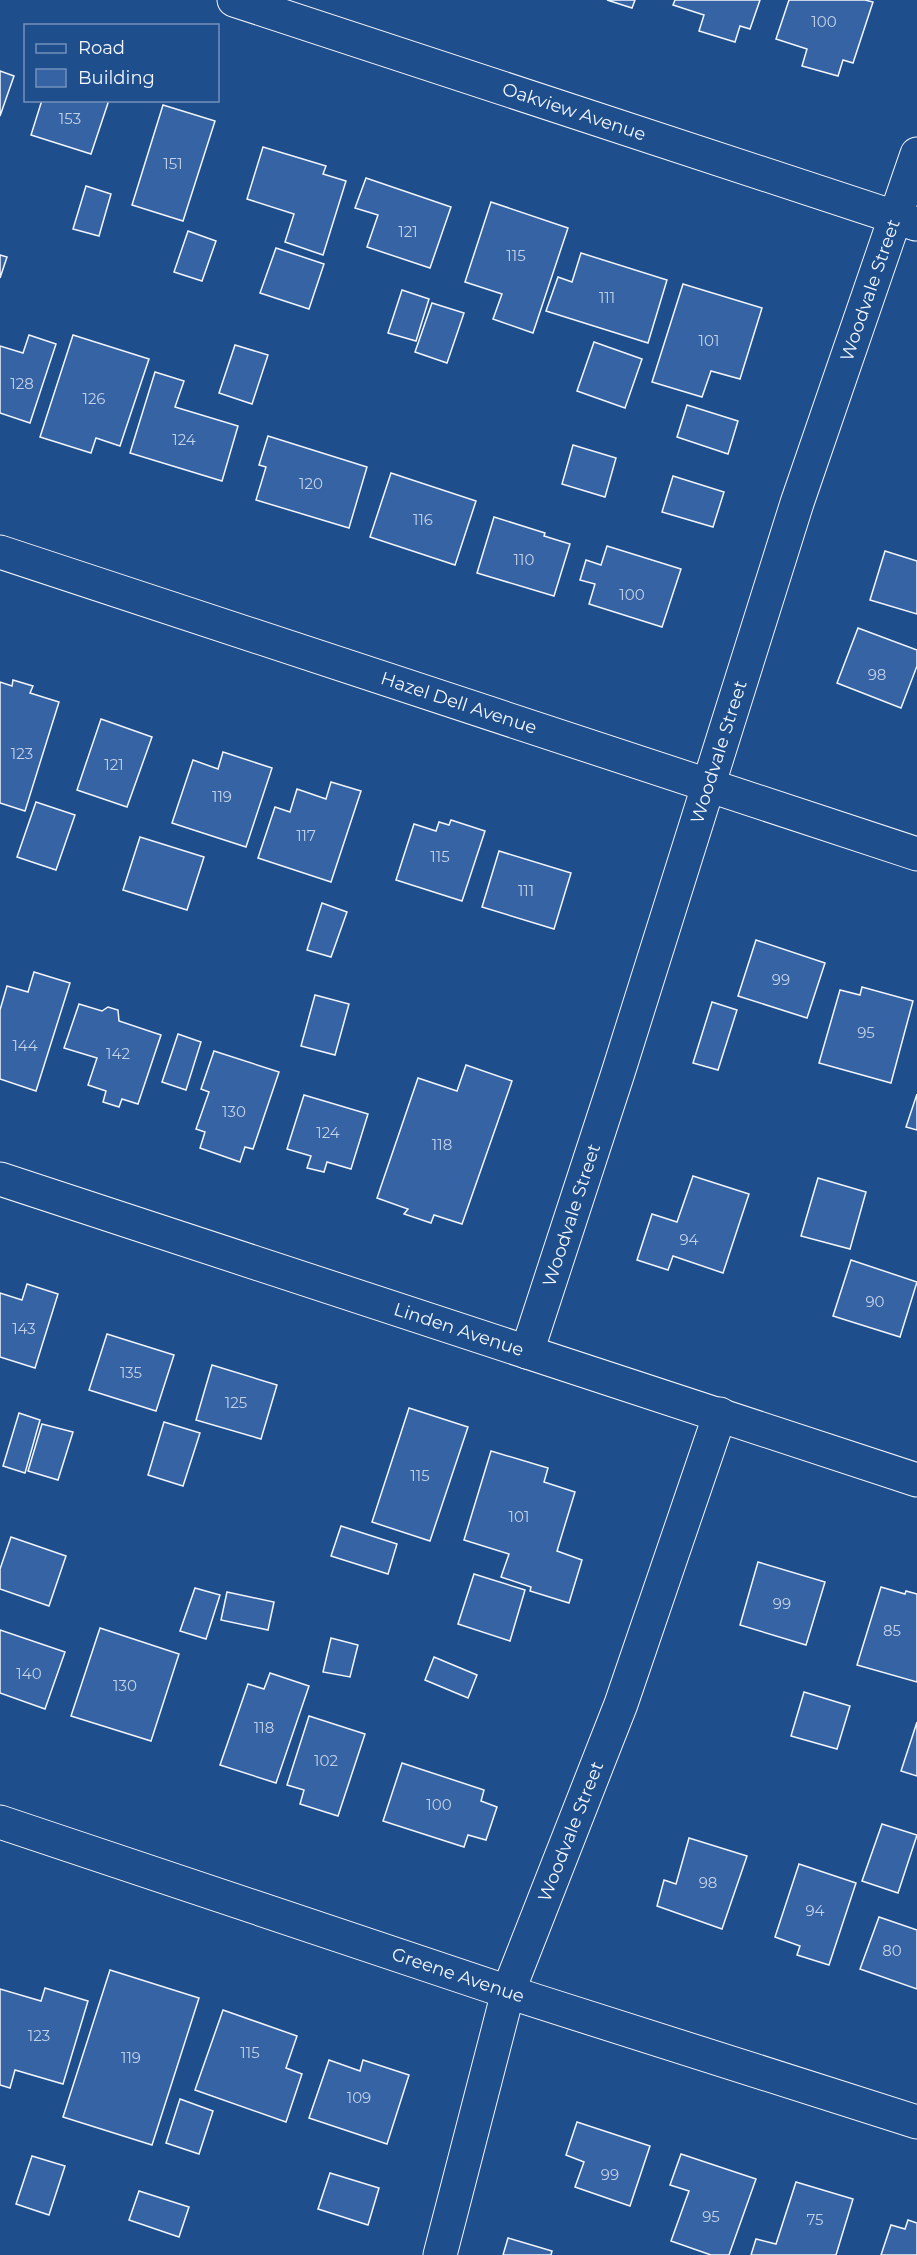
<svg xmlns="http://www.w3.org/2000/svg" width="917" height="2255" viewBox="0 0 917 2255" font-family="Montserrat,sans-serif">
  <rect width="100%" height="100%" fill="#1f4e8c"/>
  <g fill="#3563a3" stroke="#f2f6ff" stroke-width="1.5">
    <polygon points="607,0 635,0 632,8"/>
    <polygon points="675,0 760,0 750,29 740,26 735,42 699,31 704,15 673,5"/>
    <polygon points="789,0 865,0 873,2 853,63 843,60 838,76 802,66 807,49 776,39"/>
    <polygon points="0,71 14,76 0,116"/>
    <polygon points="42,100 109,100 91,154 31,135"/>
    <polygon points="163,105 215,121 183,221 132,205"/>
    <polygon points="263,147 326,166 323,174 346,181 323,255 285,242 294,214 247,199"/>
    <polygon points="366,178 451,207 430,268 367,247 378,215 355,208"/>
    <polygon points="86,186 111,194 99,236 73,229"/>
    <polygon points="491,202 568,228 533,333 493,319 502,294 465,282"/>
    <polygon points="188,231 216,241 202,281 174,272"/>
    <polygon points="276,248 324,264 309,309 260,293"/>
    <polygon points="581,253 667,280 648,343 546,311 558,277 572,282"/>
    <polygon points="0,255 7,257 0,278"/>
    <polygon points="683,284 762,308 740,379 711,371 702,397 652,382"/>
    <polygon points="402,290 429,299 416,341 388,333"/>
    <polygon points="432,303 464,313 447,363 415,352"/>
    <polygon points="29,335 56,344 30,423 0,413 0,346 23,353"/>
    <polygon points="73,335 149,359 120,446 96,438 91,453 40,437"/>
    <polygon points="594,342 642,359 625,408 577,391"/>
    <polygon points="235,345 268,355 252,404 219,393"/>
    <polygon points="155,372 184,381 175,407 238,426 222,481 130,453"/>
    <polygon points="687,405 738,421 728,454 677,437"/>
    <polygon points="268,436 367,467 349,528 256,500 266,467 259,465"/>
    <polygon points="573,445 616,458 605,497 562,484"/>
    <polygon points="391,473 476,501 455,565 370,537"/>
    <polygon points="673,476 724,492 713,527 662,512"/>
    <polygon points="494,517 545,533 544,536 570,544 554,596 477,573"/>
    <polygon points="607,546 681,569 662,627 589,604 595,584 580,580 586,560 601,565"/>
    <polygon points="885,551 917,561 917,614 870,600"/>
    <polygon points="858,628 917,650 917,666 901,708 837,683"/>
    <polygon points="13,680 33,686 30,693 59,702 25,811 0,803 0,682 12,686"/>
    <polygon points="101,719 152,737 127,807 77,790"/>
    <polygon points="223,752 272,768 246,847 172,823 193,760 218,769"/>
    <polygon points="331,782 361,791 331,882 258,858 275,807 290,812 297,789 326,799"/>
    <polygon points="36,802 75,815 56,870 17,857"/>
    <polygon points="451,820 485,831 462,901 396,880 414,824 436,831 439,822 449,825"/>
    <polygon points="140,837 204,857 187,910 123,890"/>
    <polygon points="499,851 571,873 554,929 482,907"/>
    <polygon points="322,903 347,912 331,957 307,950"/>
    <polygon points="756,940 825,963 807,1018 738,996"/>
    <polygon points="34,972 70,983 36,1091 0,1079 0,1010 7,986 28,992"/>
    <polygon points="862,987 913,1001 891,1083 819,1063 840,990 860,995"/>
    <polygon points="315,995 349,1004 335,1055 301,1046"/>
    <polygon points="712,1002 737,1010 718,1070 693,1063"/>
    <polygon points="79,1004 102,1011 108,1007 118,1010 119,1021 161,1035 138,1104 122,1099 119,1107 103,1102 106,1091 88,1085 97,1058 64,1048"/>
    <polygon points="178,1034 201,1042 186,1090 162,1082"/>
    <polygon points="214,1051 279,1072 253,1149 245,1147 240,1162 200,1148 205,1132 196,1129 209,1092 201,1089"/>
    <polygon points="466,1065 512,1081 462,1224 434,1215 431,1223 404,1214 408,1209 377,1198 418,1078 457,1091"/>
    <polygon points="917,1094 917,1130 906,1127"/>
    <polygon points="304,1095 368,1114 351,1169 327,1162 324,1172 307,1168 311,1156 287,1149"/>
    <polygon points="693,1176 749,1194 723,1273 673,1256 668,1270 637,1260 652,1214 677,1222"/>
    <polygon points="818,1178 866,1192 850,1249 801,1236"/>
    <polygon points="851,1260 917,1282 900,1337 833,1316"/>
    <polygon points="27,1284 58,1294 35,1368 0,1357 0,1293 22,1300"/>
    <polygon points="107,1334 174,1355 156,1411 89,1390"/>
    <polygon points="212,1365 277,1385 261,1439 196,1420"/>
    <polygon points="409,1408 468,1427 430,1541 372,1522"/>
    <polygon points="19,1413 40,1420 25,1473 3,1466"/>
    <polygon points="164,1422 200,1433 183,1486 148,1475"/>
    <polygon points="42,1424 73,1432 58,1480 28,1471"/>
    <polygon points="491,1451 548,1468 544,1482 575,1492 557,1551 582,1560 569,1603 530,1591 531,1587 501,1577 509,1554 464,1540"/>
    <polygon points="341,1526 397,1544 388,1574 331,1556"/>
    <polygon points="11,1537 66,1556 49,1606 0,1589 0,1569"/>
    <polygon points="758,1562 825,1582 806,1645 740,1625"/>
    <polygon points="474,1574 525,1590 510,1641 458,1624"/>
    <polygon points="881,1587 905,1594 906,1591 917,1594 917,1682 857,1665"/>
    <polygon points="195,1588 220,1595 206,1639 180,1631"/>
    <polygon points="227,1592 274,1602 268,1630 221,1620"/>
    <polygon points="100,1628 179,1654 151,1741 71,1716"/>
    <polygon points="0,1630 65,1652 45,1709 0,1693"/>
    <polygon points="331,1638 358,1645 350,1677 323,1672"/>
    <polygon points="434,1657 477,1675 468,1698 425,1680"/>
    <polygon points="270,1673 309,1686 276,1783 220,1765 248,1684 264,1689"/>
    <polygon points="804,1692 850,1706 837,1749 791,1736"/>
    <polygon points="309,1716 365,1734 338,1816 300,1804 304,1790 287,1785"/>
    <polygon points="917,1722 917,1776 901,1771"/>
    <polygon points="402,1763 484,1790 481,1801 497,1807 486,1840 468,1835 464,1847 383,1821"/>
    <polygon points="882,1824 917,1835 898,1893 862,1881"/>
    <polygon points="689,1838 747,1856 722,1929 657,1906 664,1880 676,1884"/>
    <polygon points="799,1864 856,1883 829,1965 797,1955 800,1946 775,1937"/>
    <polygon points="879,1917 917,1930 917,1989 860,1969"/>
    <polygon points="110,1970 199,1998 152,2145 63,2117"/>
    <polygon points="45,1988 88,2001 63,2084 15,2070 10,2088 0,2085 0,1989 41,2001"/>
    <polygon points="223,2010 297,2036 286,2068 302,2074 286,2122 195,2090"/>
    <polygon points="329,2060 360,2071 363,2060 409,2075 387,2144 309,2118"/>
    <polygon points="180,2099 213,2111 199,2154 166,2143"/>
    <polygon points="577,2122 650,2146 630,2206 575,2187 584,2162 566,2155"/>
    <polygon points="681,2154 756,2179 729,2255 711,2255 671,2241 689,2191 670,2185"/>
    <polygon points="32,2156 65,2166 49,2215 16,2204"/>
    <polygon points="330,2173 379,2188 368,2225 318,2209"/>
    <polygon points="796,2182 853,2199 836,2255 751,2255 756,2239 776,2244"/>
    <polygon points="139,2191 189,2207 179,2237 129,2220"/>
    <polygon points="908,2220 917,2223 917,2255 881,2255 891,2225 905,2229"/>
    <polygon points="508,2238 552,2251 551,2255 503,2255"/>
  </g>
  <g fill="none" stroke-linecap="round" stroke-linejoin="round">
    <defs>
      <g id="minor">
        <path id="s1" d="M234,0L916,224"/>
        <path id="s2" d="M0,552L917,854"/>
        <path id="s3" d="M0,1179L917,1480"/>
        <path id="s4" d="M527,1352L618,1073L797,503L917,154"/>
        <path id="s5" d="M0,1822L508,1992L917,2122"/>
        <path id="s6" d="M440,2255L508,1992L621,1704L720,1414"/>
      </g>
    </defs>
    <use href="#minor" stroke="#f2f6ff" stroke-width="35"/>
    <use href="#minor" stroke="#1f4e8c" stroke-width="33"/>
  </g>
  <g text-anchor="middle" dominant-baseline="central" stroke-width="4.5" stroke-linejoin="round" paint-order="stroke">
    <g font-size="15" fill="#c3d1e8">
      <text x="824" y="21">100</text>
      <text x="70" y="118">153</text>
      <text x="173" y="163">151</text>
      <text x="408" y="231">121</text>
      <text x="516" y="255">115</text>
      <text x="607" y="297">111</text>
      <text x="709" y="340">101</text>
      <text x="22" y="383">128</text>
      <text x="94" y="398">126</text>
      <text x="184" y="439">124</text>
      <text x="311" y="483">120</text>
      <text x="423" y="519">116</text>
      <text x="524" y="559">110</text>
      <text x="632" y="594">100</text>
      <text x="877" y="674">98</text>
      <text x="22" y="753">123</text>
      <text x="114" y="764">121</text>
      <text x="222" y="796">119</text>
      <text x="306" y="835">117</text>
      <text x="440" y="856">115</text>
      <text x="526" y="890">111</text>
      <text x="781" y="979">99</text>
      <text x="866" y="1032">95</text>
      <text x="25" y="1045">144</text>
      <text x="118" y="1053">142</text>
      <text x="234" y="1111">130</text>
      <text x="328" y="1132">124</text>
      <text x="442" y="1144">118</text>
      <text x="689" y="1239">94</text>
      <text x="875" y="1301">90</text>
      <text x="24" y="1328">143</text>
      <text x="131" y="1372">135</text>
      <text x="236" y="1402">125</text>
      <text x="420" y="1475">115</text>
      <text x="519" y="1516">101</text>
      <text x="782" y="1603">99</text>
      <text x="892" y="1630">85</text>
      <text x="29" y="1673">140</text>
      <text x="125" y="1685">130</text>
      <text x="264" y="1727">118</text>
      <text x="326" y="1760">102</text>
      <text x="439" y="1804">100</text>
      <text x="708" y="1882">98</text>
      <text x="815" y="1910">94</text>
      <text x="892" y="1950">80</text>
      <text x="39" y="2035">123</text>
      <text x="250" y="2052">115</text>
      <text x="131" y="2057">119</text>
      <text x="359" y="2097">109</text>
      <text x="610" y="2174">99</text>
      <text x="711" y="2216">95</text>
      <text x="815" y="2219">75</text>
    </g>
    <g font-size="18" fill="#f2f6ff" stroke="#1f4e8c">
      <text stroke="none"><textPath href="#s1" startOffset="358">Oakview Avenue</textPath></text>
      <text stroke="none"><textPath href="#s4" startOffset="1116">Woodvale Street</textPath></text>
      <text stroke="none"><textPath href="#s2" startOffset="483">Hazel Dell Avenue</textPath></text>
      <text stroke="none"><textPath href="#s4" startOffset="630">Woodvale Street</textPath></text>
      <text stroke="none"><textPath href="#s4" startOffset="144">Woodvale Street</textPath></text>
      <text stroke="none"><textPath href="#s3" startOffset="483">Linden Avenue</textPath></text>
      <text stroke="none"><textPath href="#s6" startOffset="444">Woodvale Street</textPath></text>
      <text stroke="none"><textPath href="#s5" startOffset="483">Greene Avenue</textPath></text>
    </g>
  </g>
  <rect x="24" y="24" width="195" height="78" fill="#1f4e8c" stroke="#7391ba" stroke-width="1.5"/>
  <rect x="36" y="44" width="30" height="9" fill="#1f4e8c" stroke="#7391ba" stroke-width="1.5"/>
  <text x="78" y="54" font-size="18" fill="#f2f6ff">Road</text>
  <rect x="36" y="69" width="30" height="18" fill="#3563a3" stroke="#7391ba" stroke-width="1.5"/>
  <text x="78" y="84" font-size="18" fill="#f2f6ff">Building</text>
</svg>
